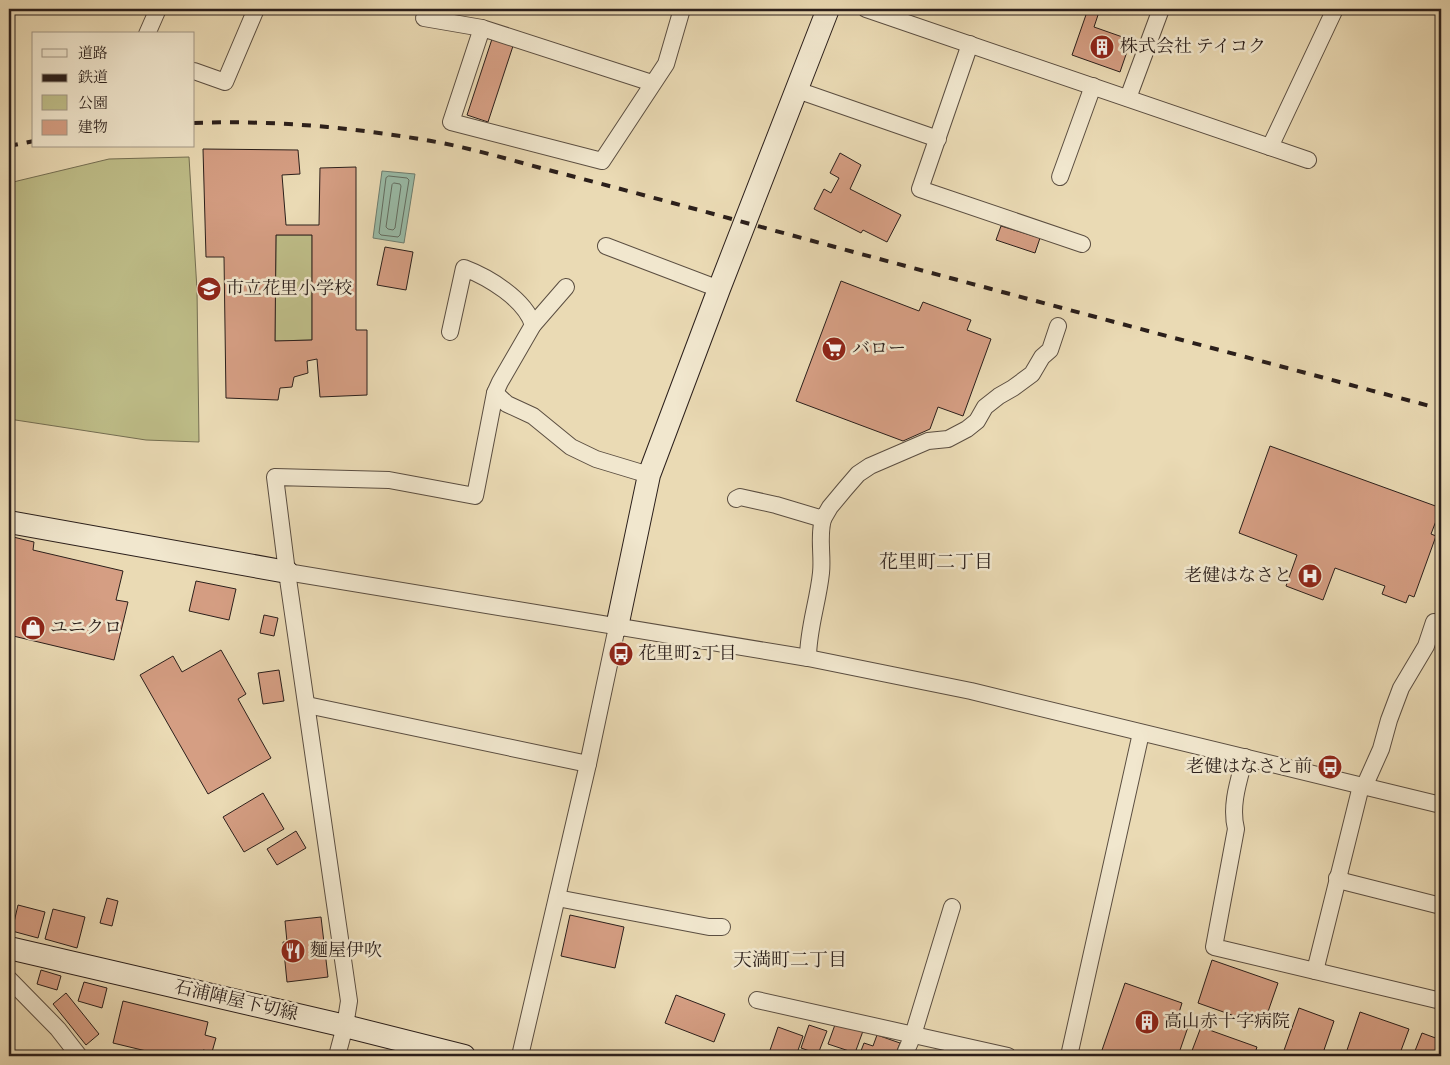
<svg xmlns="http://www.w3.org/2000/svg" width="1450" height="1065" viewBox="0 0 1450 1065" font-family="'IM FELL DW Pica','Noto Serif JP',serif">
  <rect width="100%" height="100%" fill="#eadab4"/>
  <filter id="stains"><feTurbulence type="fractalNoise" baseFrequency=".004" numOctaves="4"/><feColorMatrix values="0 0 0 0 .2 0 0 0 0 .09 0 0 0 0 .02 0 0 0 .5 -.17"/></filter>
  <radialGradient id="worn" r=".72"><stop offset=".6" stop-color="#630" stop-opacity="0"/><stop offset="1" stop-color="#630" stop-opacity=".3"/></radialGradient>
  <g fill="#bebd88" stroke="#746e52">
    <polygon points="189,157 197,290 199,442 146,440 9,419 9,183 109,159"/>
    <polygon points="276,235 312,235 312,340 275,341"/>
  </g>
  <polygon fill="#99bba7" stroke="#6d7d6f" points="382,171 415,174 404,243 373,238"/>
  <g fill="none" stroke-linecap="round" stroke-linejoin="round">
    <g stroke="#626d61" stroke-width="1">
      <polygon points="389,176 407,178 409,180 400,235 398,237 381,235 379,233 386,178"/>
      <polygon points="394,183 400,184 401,186 395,228 393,230 388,229 386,227 392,185"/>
    </g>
  </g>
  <g fill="#d59e83" stroke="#2b1f1b" fill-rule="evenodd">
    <polygon points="1088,9 1099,12 1094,27 1131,40 1120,72 1072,55"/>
    <polygon points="492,39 513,46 488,122 467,115"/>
    <path d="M203,149L298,150L300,174L282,175L286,225H319L320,168L356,167V330H367V395L320,397L317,359L307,361L308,373L294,377L292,387L280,388L278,400L226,398L224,257H206ZM276,235H312V340L275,341Z"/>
    <polygon points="840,153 861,165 850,189 901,215 887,242 863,230 861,233 814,209 824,189 831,193 839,178 830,173"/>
    <polygon points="1001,226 1040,238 1035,253 996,240"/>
    <polygon points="385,247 413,252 406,290 377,285"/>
    <polygon points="841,281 919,311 923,302 971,320 967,330 991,339 963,416 938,407 930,429 903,441 796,401"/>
    <polygon points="1270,446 1441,508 1431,534 1436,536 1414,597 1409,595 1406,603 1382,594 1385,586 1335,568 1323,600 1286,586 1297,555 1239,533"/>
    <polygon points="9,536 34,542 33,550 123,571 116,600 128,602 114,660 9,635"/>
    <polygon points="196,581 236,589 229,620 189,611"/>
    <polygon points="264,615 278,618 274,636 260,633"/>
    <polygon points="221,650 246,694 238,699 271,758 208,794 140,675 173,656 182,672"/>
    <polygon points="279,670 284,701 263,704 258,673"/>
    <polygon points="263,793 284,829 244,852 223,817"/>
    <polygon points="296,831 306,848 277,865 267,849"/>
    <polygon points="107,898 118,901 112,926 100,923"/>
    <polygon points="18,905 45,912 38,938 12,931"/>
    <polygon points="53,909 85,917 77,948 45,939"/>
    <polygon points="570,915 624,927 615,968 561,956"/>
    <polygon points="321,917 328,977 287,982 283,942 287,942 285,921"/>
    <polygon points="1212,960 1278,983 1263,1026 1198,1003"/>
    <polygon points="41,970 61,976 57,990 37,984"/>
    <polygon points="84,982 107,988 102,1008 78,1001"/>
    <polygon points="1125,983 1182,1003 1177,1019 1189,1024 1178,1056 1100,1056"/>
    <polygon points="66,993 99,1034 86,1045 53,1004"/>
    <polygon points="676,995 725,1014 714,1042 665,1023"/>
    <polygon points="123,1001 208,1022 205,1035 216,1038 212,1052 203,1050 201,1056 167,1056 113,1043"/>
    <polygon points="1299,1008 1334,1021 1324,1050 1341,1056 1282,1056"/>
    <polygon points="1360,1012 1409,1029 1399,1056 1345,1056"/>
    <polygon points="836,1022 863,1031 855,1053 828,1044"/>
    <polygon points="809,1025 827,1031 818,1054 801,1048"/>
    <polygon points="778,1027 803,1036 796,1056 768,1056"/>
    <polygon points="1201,1027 1257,1047 1254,1056 1190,1056"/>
    <polygon points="1422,1033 1441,1040 1441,1056 1413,1056"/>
    <polygon points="877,1035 900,1043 895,1056 859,1056 864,1043 873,1046"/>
  </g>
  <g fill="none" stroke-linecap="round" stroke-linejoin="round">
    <defs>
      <g id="street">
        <polyline points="866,9 1308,160"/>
        <polyline points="424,18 482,28"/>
        <polyline points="147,34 158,9"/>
        <polyline points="970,44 920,189 1082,244"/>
        <polyline points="194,71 225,82 256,9"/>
        <polyline points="652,83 482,28 451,122 602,161 666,64 682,9"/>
        <polyline points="797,90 938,139"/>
        <polyline points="1128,98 1161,9"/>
        <polyline points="1270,147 1335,9"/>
        <polyline points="1060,177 1093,86"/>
        <polyline points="606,246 719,289"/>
        <path d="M450,332L464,268C488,277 525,299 533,325"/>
        <polyline points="495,393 500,382 533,325 566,287"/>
        <polyline points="736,499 740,497 776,505 823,519 830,507 845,489 858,474 870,466 928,441 948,439 967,429 977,421 985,407 999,396 1013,388 1032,374 1042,357 1050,350 1058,326"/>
        <polyline points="287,572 808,658 971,691 1441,805"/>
        <path d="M808,658C808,629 818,602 821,573C823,555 818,537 823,519"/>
        <polyline points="307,705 588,764"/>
        <path d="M1245,757C1239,780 1230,805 1236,829L1214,947L1441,1001"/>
        <polyline points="1364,787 1381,749 1389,720 1401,688 1426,646 1434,622 1441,624"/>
        <polyline points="1337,878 1346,882 1441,906"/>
        <polyline points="557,898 709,927 722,927"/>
        <polyline points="1315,971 1361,786"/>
        <polyline points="9,979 58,1029 79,1056"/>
        <polyline points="757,1000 1008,1056"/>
        <polyline points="337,1056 345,1026 349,1001 287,572 275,477 389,480 475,496 495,393 507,404 533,416 571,447 596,459 649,475"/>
        <polyline points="520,1056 588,764 617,627"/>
        <polyline points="904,1056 913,1035 952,907"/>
        <polyline points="1069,1056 1141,733"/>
      </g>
      <g id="secondary">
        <polyline points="9,522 287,572"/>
        <polyline points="617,627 649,475 719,289 828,9"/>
        <polyline points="9,948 345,1026 464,1056"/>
      </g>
    </defs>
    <use href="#street" stroke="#5b4e41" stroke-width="18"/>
    <use href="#secondary" stroke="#2b1f1b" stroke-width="24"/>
    <use href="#street" stroke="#f1e7ce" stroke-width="16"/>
    <use href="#secondary" stroke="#f1e7ce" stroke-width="22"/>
    <g stroke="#2b1f1b" stroke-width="4" stroke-dasharray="9 9" stroke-linecap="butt">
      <path d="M194,123C271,120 349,127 425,140C469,147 513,161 556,172C633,192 710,213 787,234C1005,293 1223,351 1441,409"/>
      <polyline points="9,146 34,141"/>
    </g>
  </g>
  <defs>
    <symbol id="building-disc" viewBox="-11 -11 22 22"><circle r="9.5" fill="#8f2418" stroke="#f1e7ce"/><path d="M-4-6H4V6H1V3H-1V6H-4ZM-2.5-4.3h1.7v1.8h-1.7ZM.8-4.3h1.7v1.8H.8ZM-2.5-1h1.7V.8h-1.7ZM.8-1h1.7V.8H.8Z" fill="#fff"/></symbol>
    <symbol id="school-disc" viewBox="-11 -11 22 22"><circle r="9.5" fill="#8f2418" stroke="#f1e7ce"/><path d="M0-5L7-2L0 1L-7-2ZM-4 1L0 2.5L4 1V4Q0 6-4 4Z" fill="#fff"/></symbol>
    <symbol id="supermarket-disc" viewBox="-11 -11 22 22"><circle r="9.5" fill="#8f2418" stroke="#f1e7ce"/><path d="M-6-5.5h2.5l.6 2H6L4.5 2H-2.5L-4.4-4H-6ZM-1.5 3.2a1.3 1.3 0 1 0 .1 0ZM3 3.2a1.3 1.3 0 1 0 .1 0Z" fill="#fff"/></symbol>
    <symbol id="hospital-disc" viewBox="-11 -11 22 22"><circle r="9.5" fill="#8f2418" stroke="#f1e7ce"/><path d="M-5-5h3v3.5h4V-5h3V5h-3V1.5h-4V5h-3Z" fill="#fff"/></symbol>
    <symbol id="shop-disc" viewBox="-11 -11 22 22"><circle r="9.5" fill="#8f2418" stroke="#f1e7ce"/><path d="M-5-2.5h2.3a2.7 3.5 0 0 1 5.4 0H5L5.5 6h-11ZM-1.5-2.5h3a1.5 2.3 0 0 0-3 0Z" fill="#fff"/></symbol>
    <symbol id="bus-disc" viewBox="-11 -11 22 22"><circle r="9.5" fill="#8f2418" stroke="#f1e7ce"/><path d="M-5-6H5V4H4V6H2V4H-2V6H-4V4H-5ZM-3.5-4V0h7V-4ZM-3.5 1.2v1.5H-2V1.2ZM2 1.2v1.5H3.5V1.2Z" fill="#fff"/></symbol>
    <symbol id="restaurant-disc" viewBox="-11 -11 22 22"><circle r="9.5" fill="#8f2418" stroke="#f1e7ce"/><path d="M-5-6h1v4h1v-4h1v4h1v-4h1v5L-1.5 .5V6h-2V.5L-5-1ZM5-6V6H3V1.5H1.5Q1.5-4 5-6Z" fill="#fff"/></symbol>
  </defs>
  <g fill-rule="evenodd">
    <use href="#building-disc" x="1088" y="33" width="28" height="28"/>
    <use href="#school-disc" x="195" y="275" width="28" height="28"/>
    <use href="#supermarket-disc" x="820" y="335" width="28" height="28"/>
    <use href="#hospital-disc" x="1296" y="562" width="28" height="28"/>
    <use href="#shop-disc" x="19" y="614" width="28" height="28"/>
    <use href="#bus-disc" x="607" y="640" width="28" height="28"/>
    <use href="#bus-disc" x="1316" y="753" width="28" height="28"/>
    <use href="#restaurant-disc" x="279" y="937" width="28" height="28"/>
    <use href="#building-disc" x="1133" y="1008" width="28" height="28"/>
  </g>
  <g text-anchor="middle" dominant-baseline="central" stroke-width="5" stroke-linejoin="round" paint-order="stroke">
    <g font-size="18" fill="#2b1f1b" stroke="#f1e7ce" text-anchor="start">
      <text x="1120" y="47">株式会社 テイコク</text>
      <text x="226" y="289">市立花里小学校</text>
      <text x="852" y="349">バロー</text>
      <text x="1292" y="576" text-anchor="end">老健はなさと</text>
      <text x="50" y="628">ユニクロ</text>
      <text x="638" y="654">花里町2丁目</text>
      <text x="1312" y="767" text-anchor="end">老健はなさと前</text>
      <text x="310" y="951">麵屋伊吹</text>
      <text x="1164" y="1022">高山赤十字病院</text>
    </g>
    <g font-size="18" fill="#2b1f1b" stroke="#f1e7ce">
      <text transform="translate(236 1001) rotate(13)">石浦陣屋下切線</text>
    </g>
    <g font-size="19" fill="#2b1f1b" stroke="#f1e7ce">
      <text x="936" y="562">花里町二丁目</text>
      <text x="790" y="960">天満町二丁目</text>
    </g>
  </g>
  <rect width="1450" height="1065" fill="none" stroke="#eadab4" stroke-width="30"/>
  <rect x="10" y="10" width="1430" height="1045" fill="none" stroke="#2b1f1b" stroke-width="2.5"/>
  <rect x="15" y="15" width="1420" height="1035" fill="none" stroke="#2b1f1b"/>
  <rect x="32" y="32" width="162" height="115" fill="#f1e7ce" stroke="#a29786"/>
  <rect x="42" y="49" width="25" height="8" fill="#f1e7ce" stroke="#a29786"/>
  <text x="78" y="58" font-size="15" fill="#2b1f1b">道路</text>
  <rect x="42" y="74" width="25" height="8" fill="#2b1f1b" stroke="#a29786"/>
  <text x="78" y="82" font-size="15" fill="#2b1f1b">鉄道</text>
  <rect x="42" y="95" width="25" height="15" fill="#bebd88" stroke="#a29786"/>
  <text x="78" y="108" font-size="15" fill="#2b1f1b">公園</text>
  <rect x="42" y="120" width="25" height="15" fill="#d59e83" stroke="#a29786"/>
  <text x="78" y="132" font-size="15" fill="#2b1f1b">建物</text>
  <rect width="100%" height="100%" filter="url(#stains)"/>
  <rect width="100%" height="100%" fill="url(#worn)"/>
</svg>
